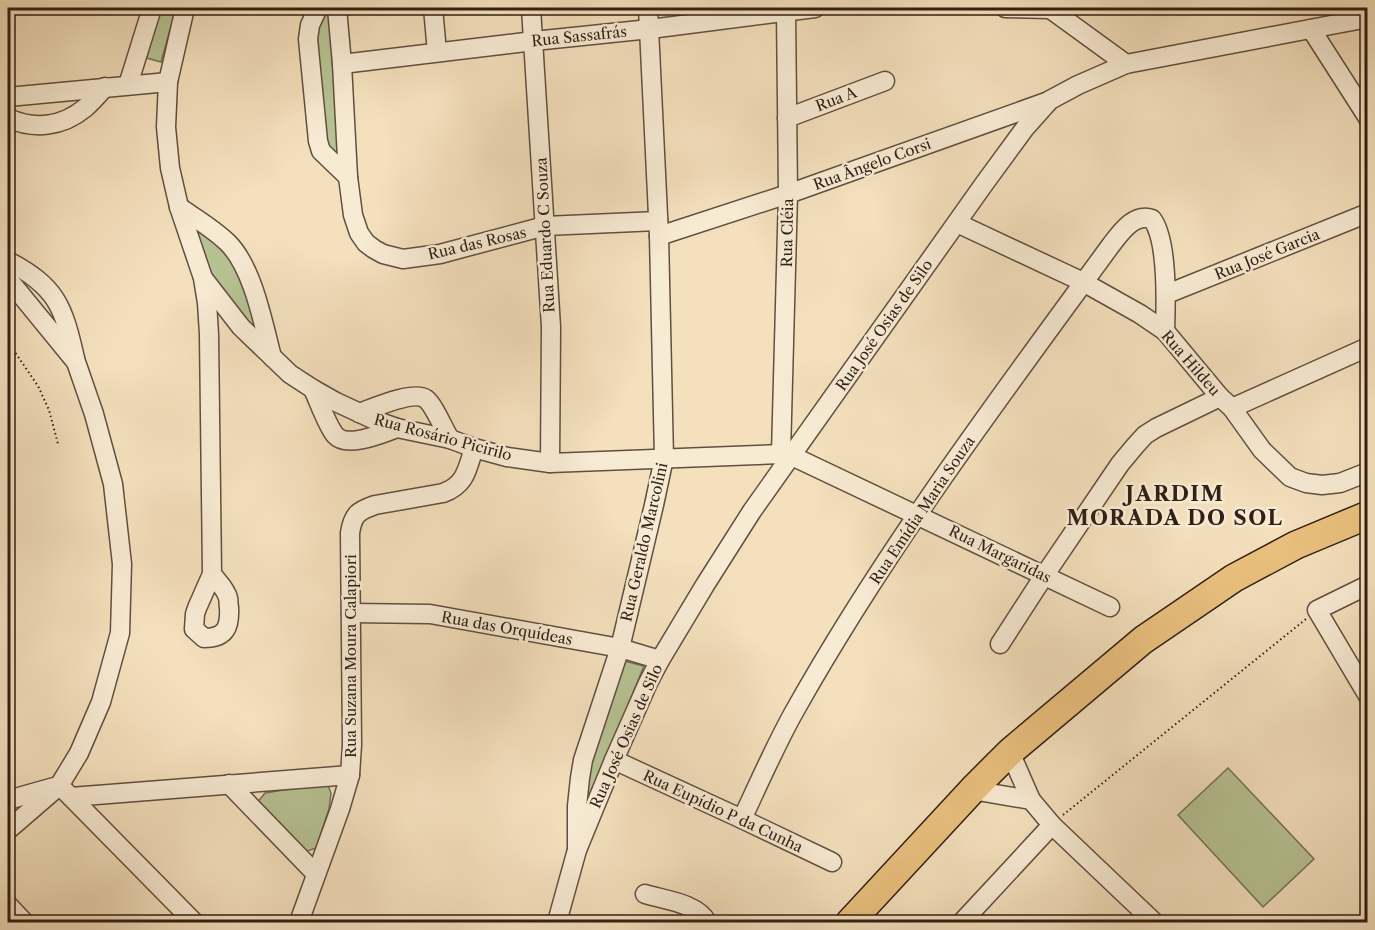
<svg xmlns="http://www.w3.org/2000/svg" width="1375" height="930" viewBox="0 0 1375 930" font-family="'Libre Caslon Text',serif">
  <rect width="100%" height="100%" fill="#f4e0bd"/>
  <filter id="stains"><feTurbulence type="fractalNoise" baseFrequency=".00333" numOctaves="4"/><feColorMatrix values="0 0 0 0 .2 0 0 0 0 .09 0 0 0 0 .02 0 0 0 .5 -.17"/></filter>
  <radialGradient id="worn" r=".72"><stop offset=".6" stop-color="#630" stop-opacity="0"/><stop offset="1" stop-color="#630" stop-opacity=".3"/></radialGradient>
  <g fill="#b7c394" stroke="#747154" stroke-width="1.5">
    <polygon points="161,8 176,8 161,62 143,57"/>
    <polygon points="323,8 331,8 344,166 322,142 311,32"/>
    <polygon points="194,228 223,246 236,262 263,340 205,271"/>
    <polygon points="620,660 644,666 587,805 581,803"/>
    <polygon points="1228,768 1314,859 1263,907 1178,815"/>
    <polygon points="327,783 331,793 329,809 316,848 305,852 257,803 265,793"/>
  </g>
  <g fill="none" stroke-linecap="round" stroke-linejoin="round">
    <defs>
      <g id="minor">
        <path d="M185,8L168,82L166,127L170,168L179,207L203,278L207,303L209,334L212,574L197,608L195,614L194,629L204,638C226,638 230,627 229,607C228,604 229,601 228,598C226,589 217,581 212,574"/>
        <polyline points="318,8 310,25 308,39 318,141 321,151 348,177"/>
        <polyline points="337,8 342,64 348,177 353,215 359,233 366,243 374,249 383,254 403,259 440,254 545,226 658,221"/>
        <polyline points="433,8 437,52"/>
        <polyline points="531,8 551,327 550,463"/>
        <polyline points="1005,8 1050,9"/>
        <polyline points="1049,8 1126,64"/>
        <polyline points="1311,29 1368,118"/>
        <polyline points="342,64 534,41 650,29 815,8"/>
        <polyline points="128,85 152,8"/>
        <polyline points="8,97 168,82"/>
        <path d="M8,118C34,130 62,127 85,108C92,102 99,94 105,87"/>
        <polyline points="787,118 885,81"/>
        <path d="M179,207C195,218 214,229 228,243C253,268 263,323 272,357"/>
        <polyline points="957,223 1083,282 1140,314 1165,331 1220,397 1232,408 1262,450 1290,477 1306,483 1322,485 1340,483 1368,472"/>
        <polyline points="659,236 788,194 1049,101"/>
        <path d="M8,261C57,287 63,306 75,358"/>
        <polyline points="203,278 241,327 290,374 313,389 336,402 377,421 397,428 450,439 474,448 507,457 550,463 781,454 792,456 1110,607"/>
        <polyline points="8,279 76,362 94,414 113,484 122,564 120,633 101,702 79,753 59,786 8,830"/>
        <polyline points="1167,294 1368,213"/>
        <path d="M313,389C319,402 327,425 335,435C347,449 383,433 397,428"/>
        <polyline points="1232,408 1368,347"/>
        <path d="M359,413C373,408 414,390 426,399C434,405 444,430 450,439"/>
        <polyline points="781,454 788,194 786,11"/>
        <polyline points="1368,585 1317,610 1368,696"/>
        <polyline points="351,613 430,614 620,648 660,660"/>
        <polyline points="1000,644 1044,576 1120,464 1135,446 1145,435 1156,428 1220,397"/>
        <polyline points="1010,752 1031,800 1052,825 1154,922"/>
        <polyline points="614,760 742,819 832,862"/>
        <polyline points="229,784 316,874"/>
        <polyline points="972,790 1031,800"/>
        <polyline points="65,791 194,922"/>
        <polyline points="71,797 350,775"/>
        <polyline points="8,800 54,787"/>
        <path d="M742,819C759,783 775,746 794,712C886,548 1000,397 1111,245C1121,232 1134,213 1152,219C1168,240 1166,304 1165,331"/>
        <polyline points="577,850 614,760 648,683 660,660 705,585 752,511 984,184 1025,128 1050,100 1078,85 1126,64 1368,18"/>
        <path d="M645,894C664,900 697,903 707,922"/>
        <polyline points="8,905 24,922"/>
        <path d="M299,922L340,809L350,775L352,745L350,533C353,514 358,511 375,505L443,493C466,485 467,469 474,448"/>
        <polyline points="557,922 577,850 577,806 580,778 583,760 620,648 654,505 664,458 659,236 648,8"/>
        <polyline points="962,922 1052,825"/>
      </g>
      <polyline id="highway" points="850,922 976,786 1010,752 1143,640 1234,578 1296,545 1368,515"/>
    </defs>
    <use href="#minor" stroke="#614f3f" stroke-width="21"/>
    <use href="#highway" stroke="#301f15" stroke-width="30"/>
    <g stroke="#301f15" stroke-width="2" stroke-dasharray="1.5 3" stroke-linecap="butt">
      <polyline points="8,342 38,386 49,410 58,444"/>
      <polyline points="1063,815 1306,619"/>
    </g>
    <use href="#minor" stroke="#f8ebd4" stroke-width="18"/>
    <use href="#highway" stroke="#eac07e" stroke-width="27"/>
  </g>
  <g text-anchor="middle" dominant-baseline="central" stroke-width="5" stroke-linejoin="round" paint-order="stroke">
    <g font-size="15" fill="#301f15" stroke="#f8ebd4">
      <text transform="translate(579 36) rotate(-6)">Rua Sassafrás</text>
      <text transform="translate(836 99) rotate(-21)">Rua A</text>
      <text transform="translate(872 164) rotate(-20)">Rua Ângelo Corsi</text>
      <text transform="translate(787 233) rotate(-89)">Rua Cléia</text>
      <text transform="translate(545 235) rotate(-93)">Rua Eduardo C Souza</text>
      <text transform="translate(477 243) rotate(-13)">Rua das Rosas</text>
      <text transform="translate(1267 254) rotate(-22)">Rua José Garcia</text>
      <text transform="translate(884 325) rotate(-55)">Rua José Osias de Silo</text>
      <text transform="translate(1191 363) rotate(49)">Rua Hildeu</text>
      <text transform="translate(443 437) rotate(15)">Rua Rosário Picirilo</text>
      <text transform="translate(922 510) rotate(-56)">Rua Emídia Maria Souza</text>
      <text transform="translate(644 542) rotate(-77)">Rua Geraldo Marcolini</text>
      <text transform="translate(1000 554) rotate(26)">Rua Margaridas</text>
      <text transform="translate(507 628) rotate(10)">Rua das Orquídeas</text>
      <text transform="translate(350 656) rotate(-90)">Rua Suzana Moura Calapiori</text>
      <text transform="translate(626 736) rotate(-66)">Rua José Osias de Silo</text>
      <text transform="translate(723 811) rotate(25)">Rua Eupídio P da Cunha</text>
    </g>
    <g font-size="21" font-weight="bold" letter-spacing="1.5" fill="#301f15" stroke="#f8ebd4">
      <text x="1175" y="493">JARDIM<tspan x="1175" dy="24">MORADA DO SOL</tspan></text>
    </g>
  </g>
  <rect width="1375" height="930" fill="none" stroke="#f4e0bd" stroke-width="30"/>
  <rect x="9" y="9" width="1357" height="912" fill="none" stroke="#301f15" stroke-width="3"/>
  <rect x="15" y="15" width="1345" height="900" fill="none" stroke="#301f15" stroke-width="1.5"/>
  <rect width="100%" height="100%" filter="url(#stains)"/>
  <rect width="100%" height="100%" fill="url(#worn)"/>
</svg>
